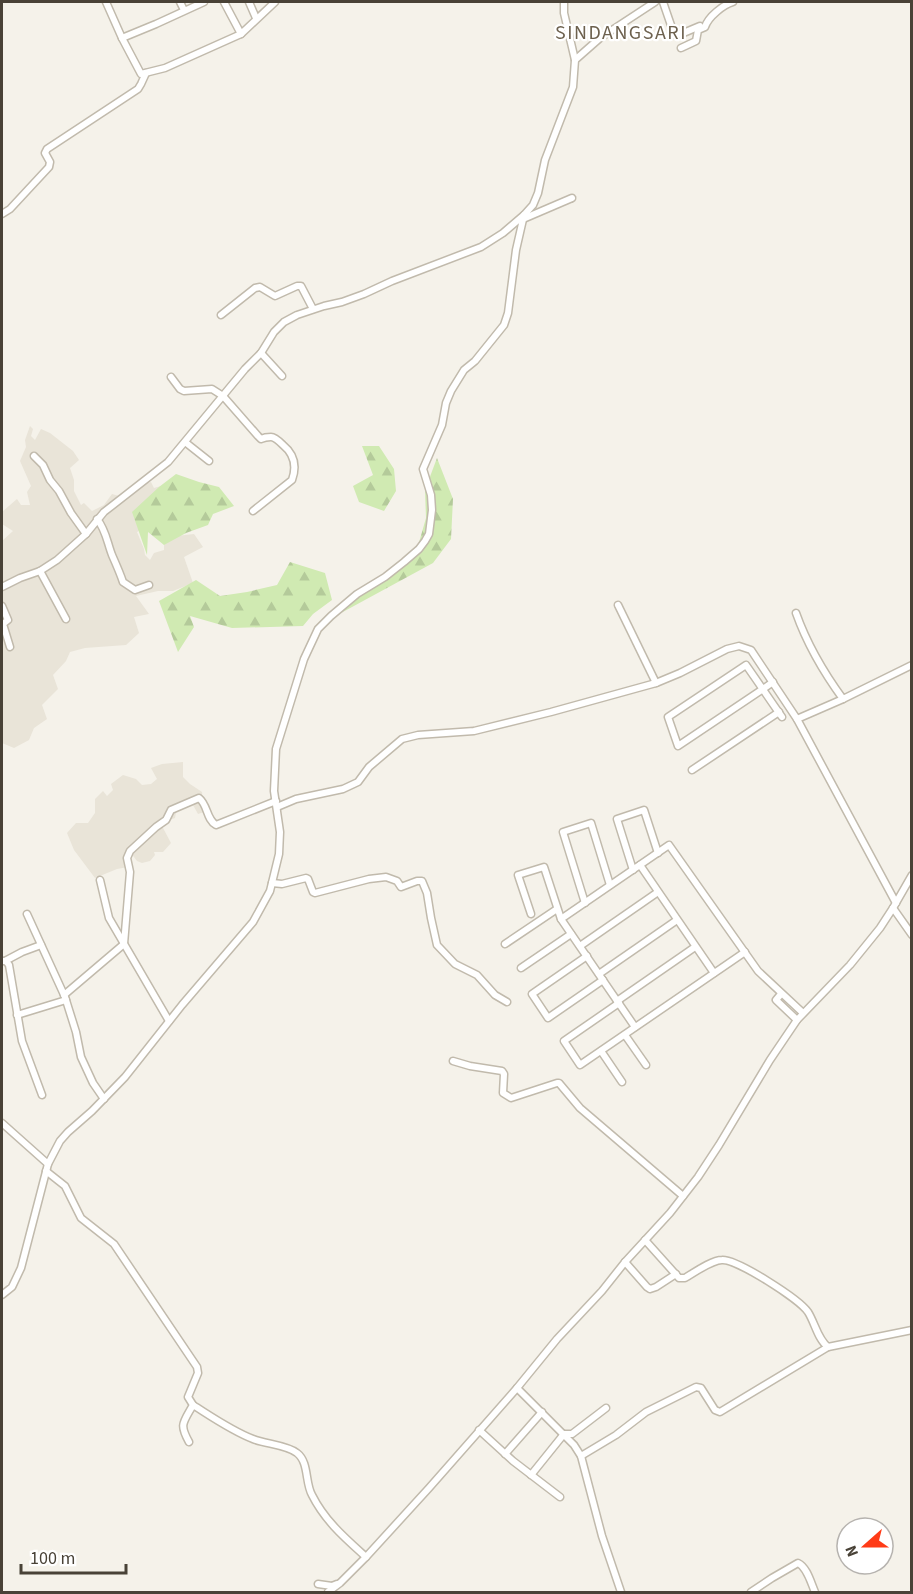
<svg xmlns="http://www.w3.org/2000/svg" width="913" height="1594" viewBox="0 0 913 1594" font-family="'Source Sans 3',sans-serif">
  <defs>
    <pattern id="forest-firs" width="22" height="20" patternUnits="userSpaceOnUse" patternTransform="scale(1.5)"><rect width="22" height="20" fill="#d0eab2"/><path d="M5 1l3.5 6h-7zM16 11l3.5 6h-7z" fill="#b4ca9a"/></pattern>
  </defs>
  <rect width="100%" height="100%" fill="#f5f2ea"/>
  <g fill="#e9e4d8">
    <polygon points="30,426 33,429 31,436 35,440 41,429 50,433 73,451 79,460 70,468 74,480 74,491 81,505 84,503 92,511 104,505 112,494 119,496 128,489 151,482 154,488 161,486 146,527 137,532 144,549 145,555 150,560 154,553 164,550 164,545 168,539 176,536 194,534 203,547 184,557 193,583 173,591 158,591 136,596 149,614 134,617 139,633 126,645 85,648 70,652 66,661 53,675 58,689 42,705 47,719 34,728 29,740 14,748 2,743 2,550 3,547 2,541 13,531 2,524 2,512 17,499 21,505 30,505 27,492 31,486 20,461 26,447 25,440"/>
    <polygon points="183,762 183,777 190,784 202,792 204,812 198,814 193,805 184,804 177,807 175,818 164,822 163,828 171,843 163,852 154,852 155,855 150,861 142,863 137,861 131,853 128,867 117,869 95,878 74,850 67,833 76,823 88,823 95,813 95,799 103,791 107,796 113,790 111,784 123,775 136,779 142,785 151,784 157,779 151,768 162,764"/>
  </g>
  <g fill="url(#forest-firs)">
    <polygon points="362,446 379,446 394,469 396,491 384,511 359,502 353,486 373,475"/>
    <polygon points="437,458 453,499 451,539 433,563 341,613 418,546 426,518 425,490"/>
    <polygon points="176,474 199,482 219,487 234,506 213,514 208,525 186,533 164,545 148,532 147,555 132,512 159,487"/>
    <polygon points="290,562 325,573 332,600 313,614 303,626 232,628 190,616 194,627 178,652 159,601 196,580 220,596 247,592 277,585"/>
  </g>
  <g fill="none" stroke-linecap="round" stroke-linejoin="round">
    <defs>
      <g id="street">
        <polyline points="106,2 122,38 141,74 165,68 241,34 275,2"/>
        <polyline points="180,2 184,10"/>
        <polyline points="224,2 241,34"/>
        <polyline points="249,2 256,18"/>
        <polyline points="564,2 564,13 575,60"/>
        <polyline points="663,2 674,34 681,34 700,26"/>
        <polyline points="122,38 156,24 204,2"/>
        <path d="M681,48L696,41L698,30L705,27C708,17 723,5 733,2"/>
        <polyline points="2,214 10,209 49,167 50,162 45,153 47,149 138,89 141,84 146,73"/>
        <polyline points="523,219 572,198"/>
        <polyline points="221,315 255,288 260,287 275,296 297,286 301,286 313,309"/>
        <polyline points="261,353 282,376"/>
        <path d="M171,377L180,389L184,391L212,389L223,396L258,436L261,439C263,438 269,437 271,437C275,437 280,442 283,445C294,454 297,466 292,480L253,511"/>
        <polyline points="185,442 209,461"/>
        <polyline points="34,456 43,465 50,480 59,491 71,513 86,534"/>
        <path d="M97,519C106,530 107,542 112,555C116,564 120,573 123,582L135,590L149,585"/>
        <polyline points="40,571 66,619"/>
        <polyline points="2,587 20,578 40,571 57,560 86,534 104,512 168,462 245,369 261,353 274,332 284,322 297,315 324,306 342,302 364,294 392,281 481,247 503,233 524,215 533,205 538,193 545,160 573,87 575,60 600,38 655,2"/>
        <polyline points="618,605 656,683"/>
        <polyline points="2,606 8,620 3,624 10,647"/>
        <path d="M796,613C807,644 824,673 843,699L912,665"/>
        <path d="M773,682L763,689L678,746L668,717L746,665C758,682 770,700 782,717"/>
        <polyline points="797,719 843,699"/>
        <polyline points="692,770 779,712"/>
        <polyline points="277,807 296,799 343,789 358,782 369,767 402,739 418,735 474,731 551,712 656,683 680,673 727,649 739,646 751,650 797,719 896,903"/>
        <polyline points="640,865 714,973"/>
        <polyline points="633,870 617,819 644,810 658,853"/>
        <polyline points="100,880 109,918 169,1021"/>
        <polyline points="272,883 282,884 306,878 308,879 313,892 315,893 369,879 386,877 397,881 401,887 417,881 422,881 427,893 431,918 437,945 455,964 477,975 495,995 507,1002"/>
        <polyline points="585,903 563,832 591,823 610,885"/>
        <polyline points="893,908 912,935"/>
        <polyline points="27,914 65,997 76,1032 81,1057 93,1083 104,1099"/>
        <polyline points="531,914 518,875 544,867 561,919"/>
        <polyline points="505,944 557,909"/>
        <polyline points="580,946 658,892"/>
        <polyline points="587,956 532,994 548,1018 603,980"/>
        <polyline points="2,961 6,961 9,965 22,1041 42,1095"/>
        <polyline points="5,961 22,952 41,945"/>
        <polyline points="521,968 571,934"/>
        <polyline points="599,974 677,920"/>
        <polyline points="781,994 776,1000 797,1020"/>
        <path d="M64,995L124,944L130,872L127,858L130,851L156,827L166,820L171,810L199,798C208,805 206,819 216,825L276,801"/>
        <polyline points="617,1001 695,947"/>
        <polyline points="619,1003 564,1041 580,1065 745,952"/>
        <polyline points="17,1015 66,1000"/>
        <polyline points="635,1027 561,919 669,845 758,971 803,1013"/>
        <polyline points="625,1035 646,1065"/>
        <polyline points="601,1051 622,1082"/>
        <polyline points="453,1061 470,1066 502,1071 504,1074 503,1093 511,1098 557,1083 559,1083 580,1108 683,1196"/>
        <polyline points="2,1123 48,1164"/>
        <path d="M46,1171L65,1186L81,1218L114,1244L197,1367L198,1373L188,1397L193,1405C183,1423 179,1424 189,1442"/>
        <path d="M645,1240L679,1278H685C695,1272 712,1260 722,1260C737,1259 799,1299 808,1312C815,1323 818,1340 828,1347L912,1330"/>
        <polyline points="625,1262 647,1287 650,1289 656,1287 676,1274"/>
        <polyline points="2,1295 12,1287 21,1268 48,1164 60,1141 68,1132 92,1111 125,1077 182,1005 253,922 270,891 279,854 280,832 274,791 276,749 304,659 318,629 331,616 357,594 385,577 404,562 419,549 425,541 429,534 432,510 431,495 423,469 442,425 446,403 451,391 464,370 475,361 504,325 508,313 516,250 524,215"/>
        <polyline points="517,1388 574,1445 581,1456 602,1536 621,1592"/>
        <path d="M193,1405C212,1417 232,1431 253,1439C265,1444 287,1445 297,1453C309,1462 305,1483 312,1495C325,1521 345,1538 366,1557"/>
        <polyline points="479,1430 513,1461 560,1497"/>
        <polyline points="505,1454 542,1412"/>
        <polyline points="581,1456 616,1435 646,1412 696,1387 701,1388 715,1410 720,1412 828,1347"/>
        <polyline points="531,1475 564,1434 572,1434 606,1408"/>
        <polyline points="318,1584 332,1586 337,1584"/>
        <polyline points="328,1592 340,1583 366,1557 429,1488 517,1388 557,1339 602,1291 625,1262 670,1213 698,1177 719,1145 770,1060 797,1020 850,965 880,928 893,908 912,875"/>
        <path d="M751,1592L772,1578L798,1563C807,1567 811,1583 815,1592"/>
      </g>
    </defs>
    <use href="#street" stroke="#c1baac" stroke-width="9"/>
    <use href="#street" stroke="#fff" stroke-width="6"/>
  </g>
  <g text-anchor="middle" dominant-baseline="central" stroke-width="4.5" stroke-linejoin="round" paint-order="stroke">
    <g font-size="20" letter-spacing="1.5" fill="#6d614e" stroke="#fff">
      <text x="621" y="33">SINDANGSARI</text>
    </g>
  </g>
  <rect width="913" height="1594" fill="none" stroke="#494237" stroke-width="6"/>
  <g transform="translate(865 1546) rotate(249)"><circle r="28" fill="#ffffff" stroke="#b6b3af" stroke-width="1.5"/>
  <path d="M0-4.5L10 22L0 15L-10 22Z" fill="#ff3b17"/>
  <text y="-9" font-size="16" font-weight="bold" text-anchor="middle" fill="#494237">N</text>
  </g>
  <path d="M21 1564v9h105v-9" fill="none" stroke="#494237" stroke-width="3"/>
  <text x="30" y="1564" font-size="18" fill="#494237" stroke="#ffffff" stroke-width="4.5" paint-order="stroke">100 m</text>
</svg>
